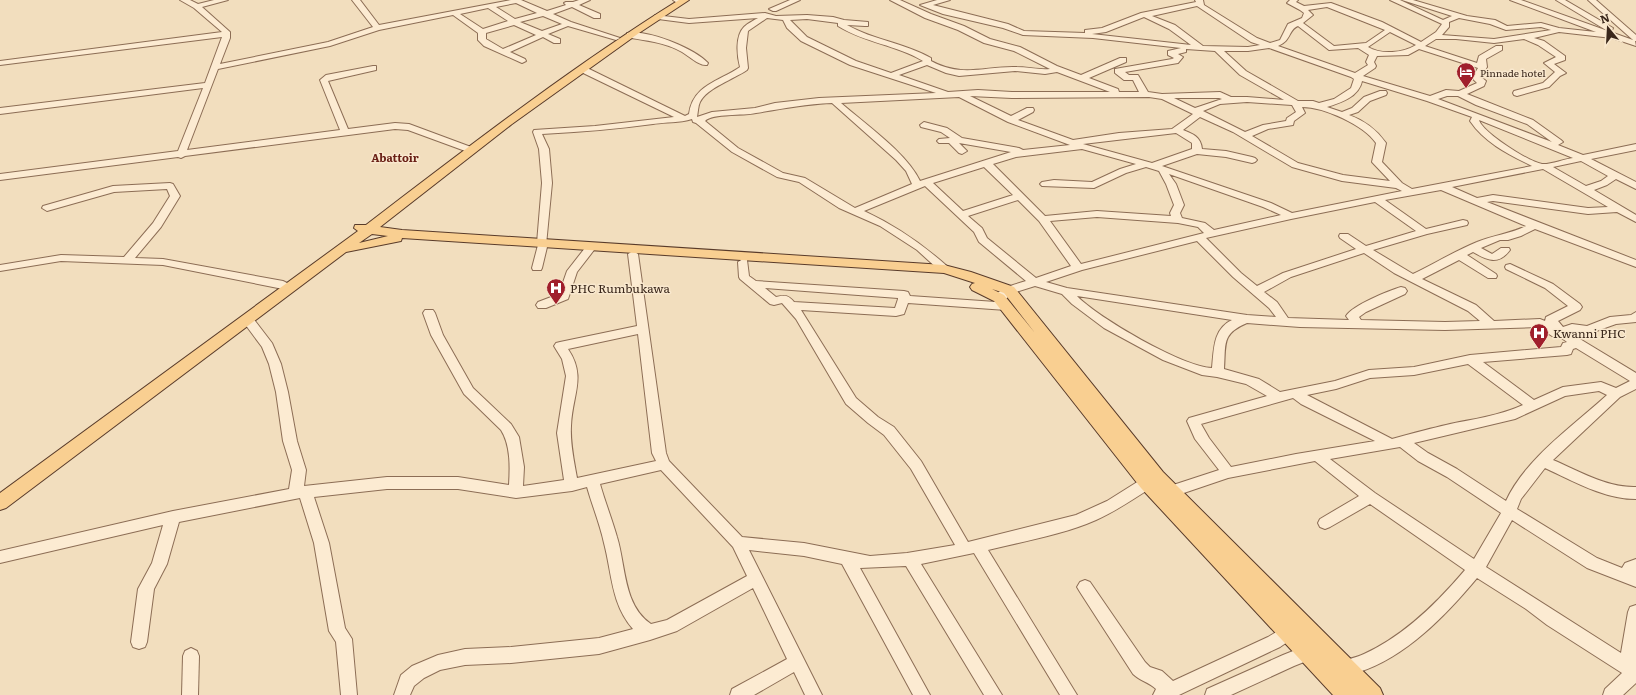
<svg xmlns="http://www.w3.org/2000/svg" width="1636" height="695" viewBox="0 0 1636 695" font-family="Literata,serif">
  <rect width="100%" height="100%" fill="#f2debe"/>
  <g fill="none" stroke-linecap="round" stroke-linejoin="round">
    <defs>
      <g id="minor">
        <path d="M180,0H190L198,4L214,0H228L202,7L230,32V38L220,64L328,42L373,27L352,0H360L379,25L511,0H521L547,11L566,5L564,3L566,2H573L579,0H590L579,5L600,14V18H594L572,7L553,14L571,22L620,38L616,40L568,26L548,34L560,39V43H554L543,37L510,52L525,59L526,61L522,63L484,46L478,40V33L453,15L379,30L330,46L218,69L187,150L340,130L320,80L326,75L373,66H376V70L328,81L348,129L395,123L409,124L471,147L473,149L471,151L468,152L408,130L395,129L185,156L181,158L178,157L0,180V174L178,151L203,88L0,114V108L205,83L222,37L0,65V61L222,32L194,8ZM516,3L537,13L515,19L496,7ZM488,8L508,21L483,29L460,14ZM543,16L562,24L542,31L520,22ZM514,25L536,35L503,49L486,39V33Z"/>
        <polygon points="673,0 681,0 681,1 677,3"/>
        <polygon points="790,0 800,0 776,11 773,11 769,9"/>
        <path d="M890,0H900L931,14L964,26L990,39L1020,47L1057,66L1081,75L1120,58H1126V62L1089,78L1118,89L1119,92H1139L1133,80H1124L1115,73V69L1172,59L1174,58L1168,55V51L1181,48L1093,38L1023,35L1003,28L943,14L920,5L937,0H950L933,5L1008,24L1024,31L1085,33V30L1102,28L1141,13L1196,2L1195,0H1203L1204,5L1257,38L1270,43L1280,40L1288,24L1302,18L1304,13L1300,10L1287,3L1290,0H1298L1296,2L1304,6L1331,3L1382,22L1421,42L1436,32L1442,24L1390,0H1400L1443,20L1452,16L1402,0H1413L1467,16L1495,20L1507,26L1541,23L1559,28L1596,32L1510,0H1521L1633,40L1588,0H1596L1636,35V41H1635L1636,46L1612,38L1559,32L1534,38L1544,41L1565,56V60L1554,64L1566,73L1560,76L1549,87L1517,96L1514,95L1513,93L1514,91L1543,83L1555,72L1544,63L1556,57L1538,45L1524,39L1494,43L1456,39H1436L1425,46L1477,63L1479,56L1496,46H1502V50L1486,59L1487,67L1481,77L1486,81L1484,86L1467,94L1533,120L1561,140L1563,142L1558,145L1583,155L1636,144V150L1591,159L1636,182V189L1616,179L1607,185L1594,190L1636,215V222L1617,212L1588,214L1493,201L1487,202L1636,260V267L1535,229L1521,236L1508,240H1500L1481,248L1492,254L1501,248H1509L1510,250C1498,266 1487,260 1473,252L1467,255L1496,274L1497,276L1496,278H1488L1459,260L1422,279L1476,305L1494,321L1540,319L1545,321L1546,317L1568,306L1545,288L1506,269L1505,267L1506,265L1510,264L1553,284L1580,304L1582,307L1580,310L1558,321L1563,327L1572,324L1587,326L1610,317L1631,315L1636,312V322L1616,324L1588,334L1570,333L1636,373V389L1620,397L1553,460C1579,471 1607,488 1636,487V499C1604,499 1573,481 1545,468L1521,499L1517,509L1597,558L1622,568L1625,563L1636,559V587L1587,568L1512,520L1486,567L1621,653L1628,612L1630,607L1636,605V683L1623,695H1603L1605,689L1622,673L1547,625L1526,609L1477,578C1446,615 1406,657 1359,672C1351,674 1346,676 1338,674L1336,668L1338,662C1347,659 1356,658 1364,654C1404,636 1438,602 1465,570L1370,504L1330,527L1325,529L1320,527L1318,523L1320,519L1359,496L1315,461L1228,478L1172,497L1167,495L1165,491L1167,487L1219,470L1195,439L1187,421L1189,418L1267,396L1246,384L1217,377L1202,375L1163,360L1104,328L1072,304L1062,294L1035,286L1013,293L1003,301H995L993,298C1001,287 1014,285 1026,281L979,242L974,232L925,186L864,211C896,226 921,243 948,267L949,269L948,271H940L917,250L880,226L839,208L799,182L777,177L732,152L696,123L693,122L692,119C680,123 666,122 653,124C616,129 580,132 542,134L549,149L552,183L546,245L547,247L542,268L541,270H533L532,268L538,245L537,243L542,183L539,149L533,132L534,130L595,126L674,117L579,71V67H585L685,116L689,114C693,85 718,82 740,67C737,56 735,36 744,27C748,23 753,21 758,18L689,23L658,19L654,17L655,15L689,19L765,13L776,16L807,15L833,17L844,20L868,22V26H865L847,25C873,40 905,43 931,58V61C962,78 985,66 1016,67C1028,67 1039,70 1050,69L1014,51L984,43L958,30L925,18ZM1197,6L1251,42L1260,45L1248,47L1203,46L1175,25L1152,16ZM1327,7L1385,30L1366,43L1334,46L1303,23L1313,15L1308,10ZM1144,17L1169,29L1191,45L1092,34L1106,32ZM767,18L783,20L787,28L801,41L850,65L936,93L819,98L775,103L755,108L712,112L697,117C698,112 698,106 700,102C707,88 734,79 747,70L748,68L746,48L748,31ZM1459,18L1490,24L1506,30L1541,27L1551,30L1494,39L1442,35L1449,27V22ZM807,19L838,23V26C865,43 897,45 923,61L891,73L856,61L807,37L790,20ZM1298,26L1329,50L1358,48L1369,55L1366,62L1368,65L1355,73L1278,46C1292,40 1288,30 1298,26ZM1390,32L1416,45C1403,53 1381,55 1368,47ZM1269,48L1351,77L1354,79L1351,88L1334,99L1319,103L1313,101H1298L1246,71L1224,51H1248ZM1186,49L1215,51L1240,75L1284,100L1247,97H1231L1220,92L1162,94L1148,92L1138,75H1129L1125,72L1178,63L1183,57L1178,54L1186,52ZM1419,49L1478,68L1472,78L1477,83L1459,91L1446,90L1430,96L1363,76L1375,68L1376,66L1374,62L1377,56L1408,55ZM927,65L946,73L959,76L1015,71L1045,74L1057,72L1110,92H1012L978,90L948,92L899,75ZM1362,81L1427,101L1472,117L1470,121C1485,143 1508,154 1532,166L1412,189L1402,183L1382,162L1386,143C1376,129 1365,121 1349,115L1358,112L1370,101L1386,95L1387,93L1386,91H1380L1364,97L1352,108L1342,112L1327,107C1340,103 1359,97 1362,81ZM970,96L1012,98L1149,97L1162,99L1193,114L1172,129L1119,133L1073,140L1018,120L1033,112L1034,110L1033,108H1027L1011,116ZM1447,96H1458L1476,105L1527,124L1552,142L1438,99ZM959,97L1008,122L1070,145L1023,150L1019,148L962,138L947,128L924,122L920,125L921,127L941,132L950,138L939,139L937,141L939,143H949L959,153L962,154L967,151L959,143L1011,152L920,181C907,153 865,124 841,103ZM1174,98H1219L1222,99L1195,108ZM1247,102L1292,105L1296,112L1287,118L1286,121L1263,125L1245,132L1203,111L1220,104ZM832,103L896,160L906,171L912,184L855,208L805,178L783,173L738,148L705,121C713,113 743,116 756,113C781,109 805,104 832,103ZM1302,107C1324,107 1364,125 1376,143L1372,162L1390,181L1343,175L1298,163L1252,136L1268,129L1293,125L1294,121L1305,113ZM1200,117L1233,132L1292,167L1342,181L1396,188L1402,191L1292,213L1271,203L1162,166L1197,154L1226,157L1252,163L1255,162L1257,160L1255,158L1252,157L1226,151L1202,149C1201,137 1193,134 1183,130ZM1479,120L1573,158C1565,159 1549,165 1542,164C1529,162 1482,132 1479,120ZM1176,133L1192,143V149L1152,163L1083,144ZM1082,149L1136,164L1120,169L1092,182L1054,180L1042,182L1040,184L1042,186L1094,188L1126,173L1146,167L1159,171L1166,184L1174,205L1170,213L1171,216L1097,211L1045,216L993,164L1016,157ZM1581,161L1608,176L1601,181L1586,186L1553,167ZM984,167L1013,195L963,211L933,183ZM1543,169L1608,207L1588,208L1493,195L1477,198L1452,187ZM1169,174L1263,207L1281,215L1214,230L1205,223L1182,218L1180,213L1184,205L1176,184ZM1441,190L1526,226C1510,234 1493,235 1477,242C1455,251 1434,264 1413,274L1373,250L1427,234L1467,225L1468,223L1467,221L1463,220L1426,229L1385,200ZM1018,200L1039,221L1071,266L1036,278L987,238L982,228L968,216ZM1375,202L1416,231L1366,246L1348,234H1340L1339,236L1340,238L1356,249L1283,273L1257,286L1241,273L1206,238L1291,219ZM1097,217L1178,223L1198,227L1204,233L1081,264L1050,221ZM1197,241L1233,277L1269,308L1276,317L1247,315L1067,288L1046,282L1082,270ZM1364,253L1394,273L1468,311L1480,321L1445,322L1361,320L1359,317L1366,312L1405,294L1407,291L1405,288L1401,287C1388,291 1353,305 1346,316L1349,320L1288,318L1277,302L1264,292L1291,277ZM1077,296L1232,320C1213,329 1214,349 1212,368C1183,367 1098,318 1077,296ZM1247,323L1300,327L1445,330L1538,327L1552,336H1559L1567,342L1563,343L1561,347L1470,355L1414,367L1369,370L1335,381L1280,392L1259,379L1224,369C1226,344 1221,334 1247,323ZM1576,348L1630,381L1616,388L1601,382L1563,387L1534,400L1483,362L1567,355L1571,354L1573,349ZM1468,364L1523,405C1499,416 1472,419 1446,425C1428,429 1410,434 1392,439L1307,395L1336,389L1370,378L1414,375ZM1599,391L1607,395C1573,426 1525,459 1506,501L1457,469L1428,453L1414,443L1515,419L1565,396ZM1293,398L1301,404L1375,441L1296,454L1231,467L1209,438L1201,424ZM1400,447L1418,461L1447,477L1501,513L1474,559L1375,493L1330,459Z"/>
        <polygon points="1556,0 1565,0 1613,28 1612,30 1606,30"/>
        <path d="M627,33C647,29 694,48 708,63L707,65C699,66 689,56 682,52C665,42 646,41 627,37Z"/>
        <polygon points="170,183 173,184 180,196 161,227 135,258 163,259 283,281 287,283 289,285 287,287 283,289 163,265 61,261 0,271 0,265 61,255 124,257 153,223 170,196 167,189 114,192 47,211 42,208 43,206 113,186"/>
        <polygon points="589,247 594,250 577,272 568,299 546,308 538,308 536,305 538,302 559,294 567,271 585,248"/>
        <path d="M633,251L638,254L666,453L669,461L742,537L804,543L870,556L907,553L955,545L911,469L884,435L868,423L846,404L796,319L782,303L774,305L770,304L740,279L739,277L738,262L743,259L747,260L749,276L756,281L904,291L908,292L910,296L1010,303L1012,306L1010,309L1006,310L908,303L904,314L896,316L801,310L856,398L878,417L894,427L921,461L968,542L1076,515L1107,501L1142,479L1147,477L1152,479L1154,483L1152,487C1134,499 1116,511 1096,520C1062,535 1024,541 988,550L1077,695H1060L974,553L921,564L1002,695H984L906,566L860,568L930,695H913L842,564L804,556L749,550L822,695H805L794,672L754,695H730L732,689L787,659L753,588L677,631L650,640L599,654L511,663L465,665L440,670L424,678L414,686L410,695H394L401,675L412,666L438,655L465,649L511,647L599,638L633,629C611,604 612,573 604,543C600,524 592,505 587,487L572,491L516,498L458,489H387L314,497L329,543L345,628L352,639L357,695H341L336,642L329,631L314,543L300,498L179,522L167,564L154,589L147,642L145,647L139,649L133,647L131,642L138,589L152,563L163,525L0,563V551L173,511L289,489L292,470L283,441L276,392L269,364L262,347L242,320L244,317H252L272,343L281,364L288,392L297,441L306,470L304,486L387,477H458L509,485C510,468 511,446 501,430L464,394L431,335L423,313L425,310H433L435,313L443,335L473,388L511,424L519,437L524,467L523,486L564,480L557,433L566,376L562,359L554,346L556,343L560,342L637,326L628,254ZM765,288L898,298V299L895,308L794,302C788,295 785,295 776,297ZM638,334L652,453L656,461L577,478C574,461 570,443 571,426C572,395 587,377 568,349ZM661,470L733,547L747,576L667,620L651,624C623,605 626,566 617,537C612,519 605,502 600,484Z"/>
        <path d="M1085,580L1090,582L1145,662L1150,667L1162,671L1173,681L1268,637L1293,622L1299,624L1301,629L1299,634L1280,647L1179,695H1153L1156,689C1149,682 1140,681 1133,674L1080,592L1077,587L1080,582Z"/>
        <polygon points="1313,643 1319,646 1321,651 1319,656 1294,666 1231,695 1205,695 1207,689 1283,655"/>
        <polygon points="191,648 197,651 199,656 198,695 182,695 183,656 185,651"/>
      </g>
      <path id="major" d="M679,0H689L639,33L512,124L380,227L402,230L944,265L971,272L1014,287L1163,472L1380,688L1383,695H1333L1141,488L994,301L972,290L970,287L972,284L975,283L944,273L402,238L401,241L346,252L6,508L0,510V493L358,231L354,228L355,225H366C468,147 570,68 679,0ZM372,234L388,236L359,243ZM992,289L1004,293L1035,333L1004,295Z"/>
    </defs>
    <use href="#minor" stroke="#8c6d55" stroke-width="2"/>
    <use href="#major" stroke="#593b2a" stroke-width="2"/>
    <use href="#minor" fill="#fcebd2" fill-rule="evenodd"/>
    <use href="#major" fill="#f9cf91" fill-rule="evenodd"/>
  </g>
  <defs>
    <symbol id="hotel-pin" viewBox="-11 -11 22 30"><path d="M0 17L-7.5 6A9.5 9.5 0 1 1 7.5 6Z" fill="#a01f2c" stroke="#f9e8ce"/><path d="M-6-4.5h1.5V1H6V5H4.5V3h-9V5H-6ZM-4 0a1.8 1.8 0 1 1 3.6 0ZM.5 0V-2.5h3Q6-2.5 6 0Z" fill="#fff"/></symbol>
    <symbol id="hospital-pin" viewBox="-11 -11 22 30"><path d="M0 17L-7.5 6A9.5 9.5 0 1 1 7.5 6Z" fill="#a01f2c" stroke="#f9e8ce"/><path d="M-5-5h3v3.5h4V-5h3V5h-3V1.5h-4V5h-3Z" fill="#fff"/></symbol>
  </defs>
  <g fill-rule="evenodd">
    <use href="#hotel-pin" x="1455" y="61" width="22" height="30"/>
    <use href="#hospital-pin" x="545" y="277" width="22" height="30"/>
    <use href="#hospital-pin" x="1528" y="322" width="22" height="30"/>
  </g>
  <g text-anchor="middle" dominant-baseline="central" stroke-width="3" stroke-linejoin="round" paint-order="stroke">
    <g font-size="10" fill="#3a271b" stroke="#f9e8ce" text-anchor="start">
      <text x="1480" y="72">Pinnade hotel</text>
    </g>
    <g font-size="11" font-weight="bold" fill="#6a2016" stroke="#f9e8ce">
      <text x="395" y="157">Abattoir</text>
    </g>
    <g font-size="12" fill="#3a271b" stroke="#f9e8ce" text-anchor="start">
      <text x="570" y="288">PHC Rumbukawa</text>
      <text x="1553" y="333">Kwanni PHC</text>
    </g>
  </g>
  <g transform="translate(1608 28) rotate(342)" stroke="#f9e8ce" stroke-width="3" paint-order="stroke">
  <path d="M0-3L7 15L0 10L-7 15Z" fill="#3a271b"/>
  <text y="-6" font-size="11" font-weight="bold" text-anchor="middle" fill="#3a271b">N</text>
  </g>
</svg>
